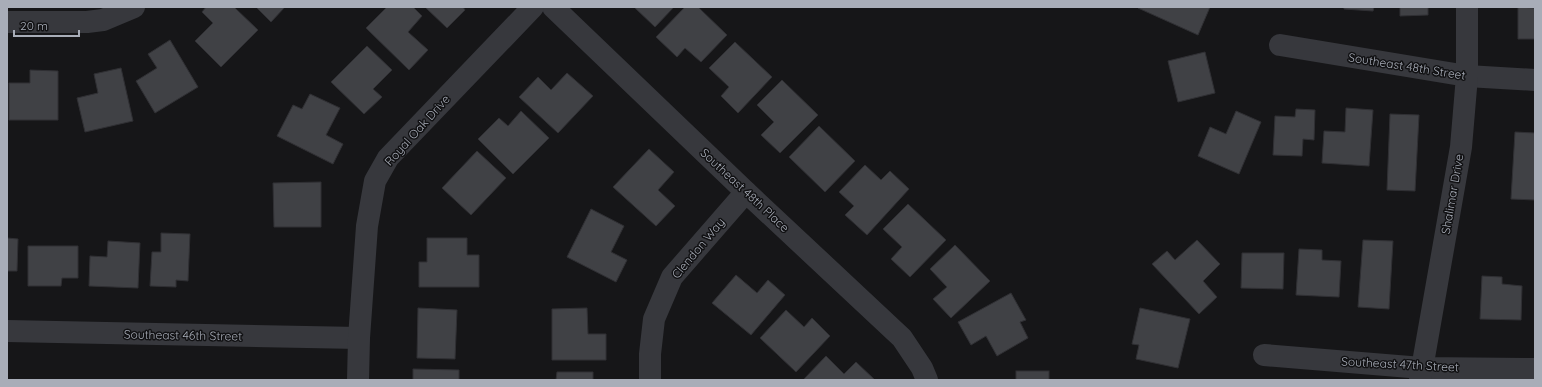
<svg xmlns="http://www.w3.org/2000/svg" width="1542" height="387" viewBox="0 0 1542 387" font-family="Quicksand,sans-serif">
  <rect width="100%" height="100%" fill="#161618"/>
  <g fill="#404145" stroke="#303034">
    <polygon points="206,7 234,7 258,30 221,67 195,41 213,23 202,12"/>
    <polygon points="256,7 285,7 271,22"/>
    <polygon points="387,7 413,7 422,16 408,32 428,50 409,70 366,28"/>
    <polygon points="425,7 463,7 465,10 447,28"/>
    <polygon points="634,7 674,7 655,27"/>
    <polygon points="685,7 698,7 727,35 701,62 685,48 677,57 656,37"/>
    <polygon points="1138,7 1210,7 1198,35 1138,8"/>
    <polygon points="1344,7 1374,7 1373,11 1344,9"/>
    <polygon points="1400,7 1428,7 1428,15 1400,16"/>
    <polygon points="1518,7 1535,8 1535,39 1518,39"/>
    <polygon points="170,40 198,87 155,113 136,81 157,68 148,54"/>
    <polygon points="735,42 772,77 738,113 721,96 729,87 709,68"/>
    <polygon points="367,46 392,70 373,89 382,97 364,114 331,82"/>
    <polygon points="1205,52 1215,93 1178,102 1168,61"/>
    <polygon points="121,68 133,121 85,132 77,98 98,93 94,74"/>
    <polygon points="30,70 58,71 58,120 9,120 9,83 30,83"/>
    <polygon points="567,73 593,96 558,133 519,97 538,77 551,90"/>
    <polygon points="782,80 818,115 780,153 761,135 774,122 757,105"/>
    <polygon points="310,94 340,108 326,135 343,144 333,164 277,136 293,105 302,109"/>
    <polygon points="1346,108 1373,110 1369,166 1322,163 1324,131 1345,132"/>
    <polygon points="1296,109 1315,110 1314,140 1303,139 1302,156 1273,155 1275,116 1295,117"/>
    <polygon points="521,111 549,138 513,174 478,139 499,118 508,126"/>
    <polygon points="1236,111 1261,122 1239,174 1198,156 1210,127 1226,134"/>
    <polygon points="1390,114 1419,115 1415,191 1387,190"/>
    <polygon points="819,126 855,161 825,192 789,157"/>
    <polygon points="1515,132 1535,133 1535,200 1511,199"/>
    <polygon points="649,149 674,172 658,190 675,206 656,226 613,187"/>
    <polygon points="477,151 506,178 471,215 442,188"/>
    <polygon points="865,165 881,180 890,171 909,189 867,235 845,215 854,206 839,192"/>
    <polygon points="321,182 321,227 274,227 273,183"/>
    <polygon points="908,204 946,240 910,277 891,259 902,247 883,229"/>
    <polygon points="591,209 624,226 611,252 627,260 616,282 567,257"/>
    <polygon points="161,233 190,234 188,281 176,280 176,287 150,286 152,252 161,252"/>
    <polygon points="7,238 18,239 17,271 7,271"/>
    <polygon points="427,238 467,238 467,255 479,255 479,287 419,287 419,262 427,262"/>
    <polygon points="1197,240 1220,264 1203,281 1217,297 1199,314 1152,264 1167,251 1175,260"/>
    <polygon points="1363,240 1393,241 1389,309 1358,307"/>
    <polygon points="108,241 140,243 138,288 89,286 90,256 107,257"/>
    <polygon points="955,245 990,281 951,318 933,299 947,287 930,269"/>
    <polygon points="28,246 78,246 78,278 62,278 61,286 28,286"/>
    <polygon points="1299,249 1322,250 1322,260 1341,261 1339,297 1296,295"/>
    <polygon points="1242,253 1284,253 1283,289 1241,288"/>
    <polygon points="736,275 757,293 768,280 785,295 751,335 712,303"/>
    <polygon points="1482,276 1502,277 1502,284 1522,286 1521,320 1480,319"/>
    <polygon points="1011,293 1026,320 1020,322 1028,338 997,356 986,336 971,345 958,322"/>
    <polygon points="418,308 457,310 455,359 417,358"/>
    <polygon points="587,308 588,334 606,334 606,360 552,360 552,309"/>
    <polygon points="1140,308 1190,319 1178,368 1136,359 1139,345 1132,344"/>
    <polygon points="786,310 804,327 812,318 830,336 796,372 760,338"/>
    <polygon points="826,356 844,374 856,362 875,380 803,380"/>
    <polygon points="413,369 459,370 459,380 413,380"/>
    <rect x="1016" y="371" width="33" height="9"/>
    <polygon points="557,372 593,372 593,380 556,380"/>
  </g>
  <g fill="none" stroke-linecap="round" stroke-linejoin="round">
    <g stroke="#37383d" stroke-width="22">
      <polyline points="553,7 746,192 902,338 922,368 927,380"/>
      <polyline points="7,22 87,22 103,20 134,7"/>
      <polyline points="1280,45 1467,76 1535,80"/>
      <polyline points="7,331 359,338"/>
      <polyline points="1264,355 1422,368 1535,369"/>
      <polyline points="358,380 359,338 367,226 375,181 388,158 533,7"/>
      <polyline points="650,380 650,354 654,319 672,277 746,192"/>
      <polyline points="1420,380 1461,147 1467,76 1467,7"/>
    </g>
  </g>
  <g text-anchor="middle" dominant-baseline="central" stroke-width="3" stroke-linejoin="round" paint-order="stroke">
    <g font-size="12" fill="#a8adb8" stroke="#111113">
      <text transform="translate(1407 66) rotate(9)">Southeast 48th Street</text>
      <text transform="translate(417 130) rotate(-48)">Royal Oak Drive</text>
      <text transform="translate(745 190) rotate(43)">Southeast 48th Place</text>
      <text transform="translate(1452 194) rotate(-80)">Shalimar Drive</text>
      <text transform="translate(698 248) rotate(-50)">Clendon Way</text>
      <text transform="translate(183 335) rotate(1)">Southeast 46th Street</text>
      <text transform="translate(1400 364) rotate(3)">Southeast 47th Street</text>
    </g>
  </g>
  <rect width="1542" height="387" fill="none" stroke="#a8adb8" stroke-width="16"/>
  <path d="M14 30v6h65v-6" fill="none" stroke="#a8adb8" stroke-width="2"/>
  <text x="20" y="30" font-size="12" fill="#a8adb8" stroke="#111113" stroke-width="3" paint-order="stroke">20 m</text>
</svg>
